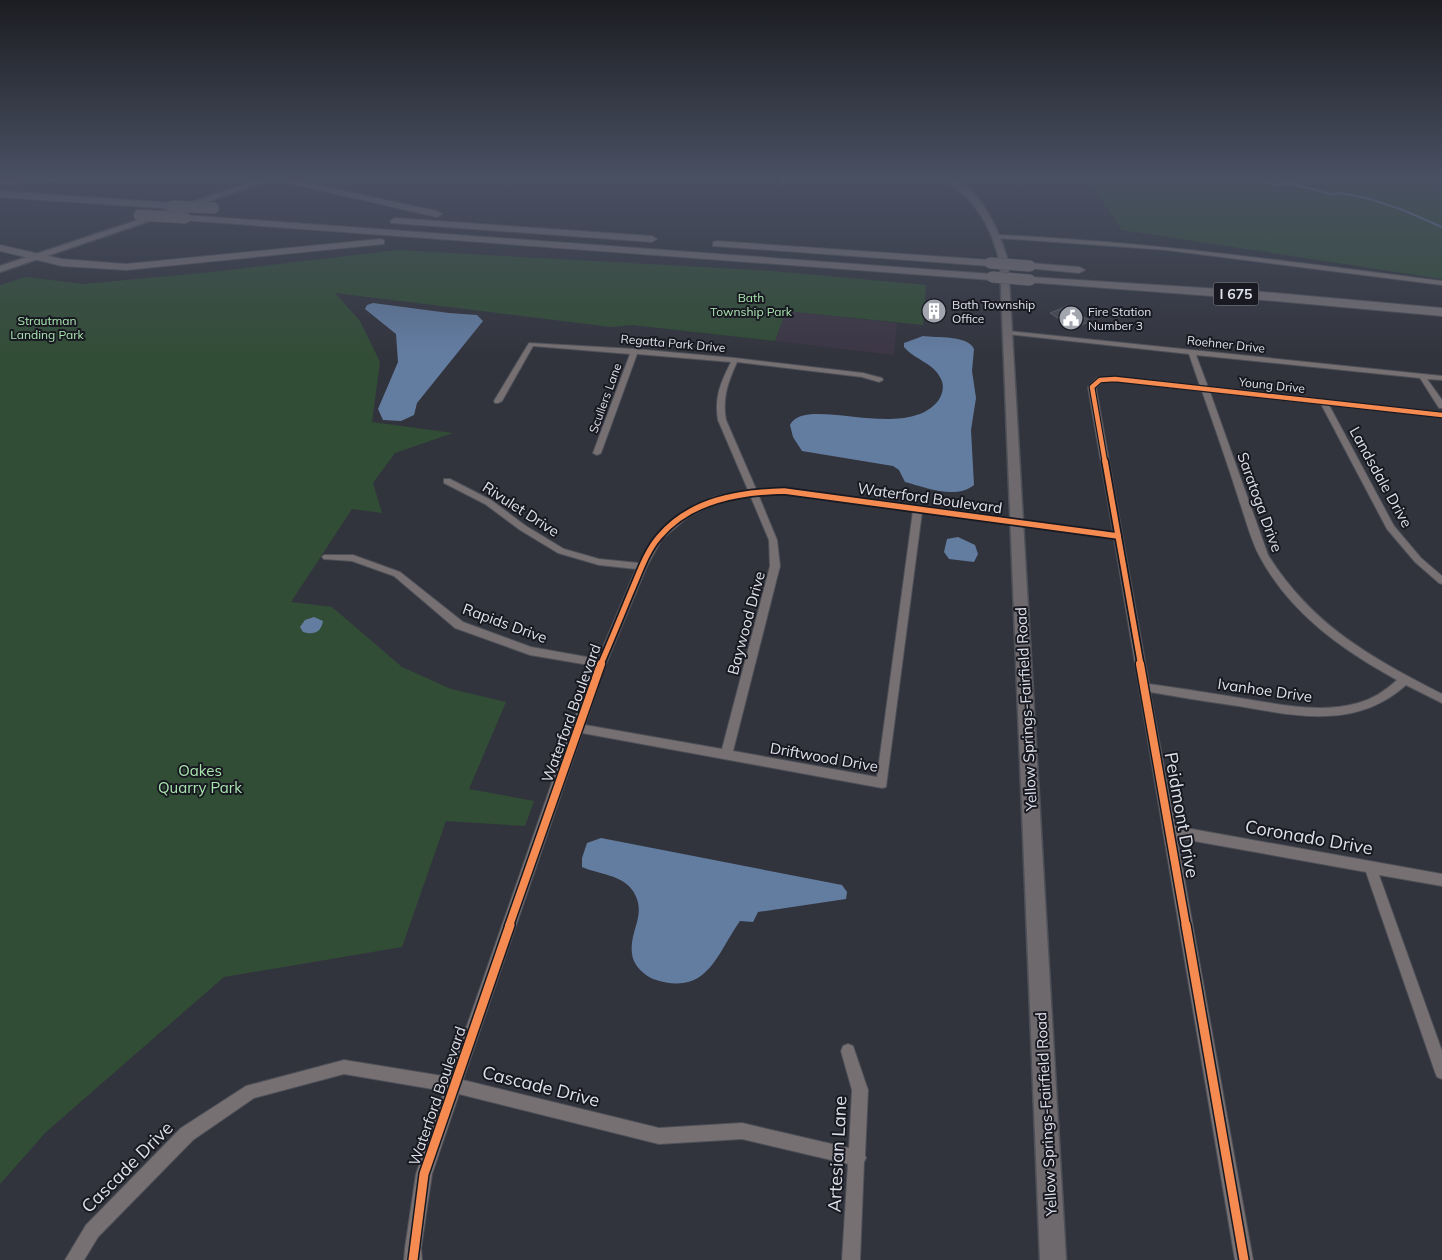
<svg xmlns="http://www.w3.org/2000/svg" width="1442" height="1260" viewBox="0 0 1442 1260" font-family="Mulish,sans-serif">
  <rect width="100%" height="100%" fill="#32343d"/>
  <polygon fill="#3c3645" points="786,311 897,323 894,355 775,341"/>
  <g fill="#324d36">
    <polygon points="1021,179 1407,179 1442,188 1442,279 1122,230 1091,184"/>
    <polygon points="398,250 772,271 926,285 923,325 786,311 775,341 632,325 611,327 335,293 360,321 380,362 372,422 453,433 395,453 373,483 382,513 352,509 291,602 332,607 402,667 451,689 506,702 469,789 534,801 525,826 446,821 402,947 224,977 46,1132 0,1184 0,285 26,277 83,284 213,272"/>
  </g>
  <g fill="#637da1">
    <polygon points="373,303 449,313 477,315 483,321 417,403 414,415 401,421 383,420 378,409 398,362 396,334 365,309 367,305"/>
    <path d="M923,336C937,338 968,335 974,349L972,371L976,398L971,430L974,485C956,500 924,487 905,482L899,470L893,466L802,451L793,437L790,425C805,394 904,443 938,401C942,395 945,387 941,379C934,363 915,360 904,347V343Z"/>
    <polygon points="958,537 975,545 978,554 974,562 949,559 944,552 947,539"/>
    <path d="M314,617L323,621C321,633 313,635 303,632L300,627L305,620Z"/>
    <path d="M601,838L842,885L847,892L846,899L758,912L753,922L740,921C715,957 707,997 653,979C644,975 633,965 632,954C629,929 648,915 633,891C623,875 598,874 582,867V858L587,843Z"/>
  </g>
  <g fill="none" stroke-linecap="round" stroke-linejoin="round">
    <g stroke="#637da1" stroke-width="2">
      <polyline points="1252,179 1276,185 1288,183 1331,194 1341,193 1370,199 1403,210 1442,227"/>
      <polyline points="1190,183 1193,179"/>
    </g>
  </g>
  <g fill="#474951" stroke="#5c5e66">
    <polygon points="926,303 942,304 941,320 926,319"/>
    <polygon points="1067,306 1077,311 1074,312 1091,321 1071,329 1061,324 1064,322 1050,313"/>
  </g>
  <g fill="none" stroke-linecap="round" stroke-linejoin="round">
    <defs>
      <g id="minor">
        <polygon points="782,179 786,179 783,184 779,184"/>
        <path d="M999,235C1148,242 1295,262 1442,281V285L1166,250L997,238L996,237Z"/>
        <path d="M1008,331L1442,376V380L1427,379L1442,400V408H1439L1420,378L1196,355L1208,387L1442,413V417L1329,405L1394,526L1421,558L1442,576V584L1439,583L1415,562L1387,529L1321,404L1210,392L1268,555C1312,625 1370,657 1442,694V703L1406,685C1356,730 1297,716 1238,706C1209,702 1180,697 1150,692L1175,826L1442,874V886L1379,875L1442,1051V1079L1437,1077L1435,1072L1366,872L1177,838L1253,1260H1235L1114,538L922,512L886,787L882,788L582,733L463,1080L659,1128L742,1123L849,1148L852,1090L841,1051L843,1046L848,1044L853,1046L868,1090L865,1155L866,1158L864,1162L860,1260H842L848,1164L742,1139L659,1144L459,1094L432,1174L421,1248L422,1260H404L405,1248L416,1174L444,1091L344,1074L254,1098L193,1140L98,1237L84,1260H65L86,1225L181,1128L246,1086L344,1060L449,1077L571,728L595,666L530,655L455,628L394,576L352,561L324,559L322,557L324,555H353L400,572L463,622L531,647L598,659L636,569L599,565L558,553L520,530L485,504L444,483V479H450L491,500L526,526L564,549L599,559L639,563L656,535L682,513L714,497L748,490L718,420C714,397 721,382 731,362L637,354L601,453L597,455L593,453L630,354L533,346L502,401L498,403H495L494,401L529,343L635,349L735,358L863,373L882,378L883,380L879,382L862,377L737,362C728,382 722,398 726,420L756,489L784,488L1113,532L1088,387L1097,378L1115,377L1200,386L1189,354L1006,334V332ZM1115,381L1202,391C1215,428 1228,465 1240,503C1246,520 1251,541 1260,557C1290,613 1342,650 1397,680C1385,691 1373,699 1358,703C1320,714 1278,704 1240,698C1210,693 1179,688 1149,684L1096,388L1102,382ZM758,494H784L913,511L877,777L733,751L780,566L777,540ZM750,495L769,540L770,566L722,749L585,725L603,671L647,566L662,539L688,517L719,501Z"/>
      </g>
      <path id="secondary" d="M945,179C977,178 1003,237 1008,263L1066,1260H1040L1000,263C994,238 985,215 966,197C960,191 952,186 945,179Z"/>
      <polygon id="primary" points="261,179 273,179 0,272 0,266"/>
      <g id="motorway">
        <polygon points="0,179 62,179 57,182 0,184"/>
        <polygon points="270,179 288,179 437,211 442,214 437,217"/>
        <polygon points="0,191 172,203 177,206 172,209 0,197"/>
        <polygon points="185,215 992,274 998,277 992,280 181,220 180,218"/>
        <polygon points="395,218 652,236 657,239 652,242 391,223 390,221"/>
        <polygon points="380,239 384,240 384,244 126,270 62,266 0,251 0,245 62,259 126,264"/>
        <polygon points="717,241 990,260 996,263 990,266 713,246 713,242"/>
        <polygon points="1030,263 1079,267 1085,270 1079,273 1026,268 1026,264"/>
        <polygon points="1030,277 1252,291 1442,308 1442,316 1252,299 1026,282 1024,280"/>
      </g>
    </defs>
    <use href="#minor" stroke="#4e5058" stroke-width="2"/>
    <use href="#secondary" stroke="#4e5058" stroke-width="3"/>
    <use href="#primary" stroke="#4e5058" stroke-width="3"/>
    <use href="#motorway" stroke="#4e5058" stroke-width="2"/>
    <use href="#minor" fill="#767072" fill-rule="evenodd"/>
    <use href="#secondary" fill="#6e696d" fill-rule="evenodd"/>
    <use href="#primary" fill="#777074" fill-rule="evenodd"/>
    <use href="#motorway" fill="#736e73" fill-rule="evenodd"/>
    <polyline stroke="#6d6a6f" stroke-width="2" stroke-dasharray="5.5 2.5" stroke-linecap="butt" points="1436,179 1442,180"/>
    <defs>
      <g id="motorway-bridge">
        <polyline points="172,206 214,208"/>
        <polyline points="139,215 185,218"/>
        <polyline points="990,263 1030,266"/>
        <polyline points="992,277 1030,280"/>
      </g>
    </defs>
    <use href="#motorway-bridge" stroke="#4e5058" stroke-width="12" stroke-linecap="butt"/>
    <use href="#motorway-bridge" stroke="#736e73" stroke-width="11"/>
    <defs>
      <polyline id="cycleway-far3" points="1105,462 1092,387 1100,380 1115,379 1442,415"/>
      <g id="cycleway-far2">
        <polyline points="1105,461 1141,666"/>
        <path d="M600,666C611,641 621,616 631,592C639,574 646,552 659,537C690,500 739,492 784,491L1118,536"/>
      </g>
      <g id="cycleway-far1">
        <polyline points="1140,664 1186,926"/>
        <polyline points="509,926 601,664"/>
      </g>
      <g id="cycleway">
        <polyline points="1186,925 1244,1260"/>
        <polyline points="413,1260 424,1174 510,925"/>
      </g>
    </defs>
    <use href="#cycleway-far3" stroke="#181921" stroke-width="7"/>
    <use href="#cycleway-far2" stroke="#181921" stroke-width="9"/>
    <use href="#cycleway-far1" stroke="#181921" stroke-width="11"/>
    <use href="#cycleway" stroke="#181921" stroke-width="12"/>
    <use href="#cycleway-far3" stroke="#f68b52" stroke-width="4.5"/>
    <use href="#cycleway-far2" stroke="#f68b52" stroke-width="5.5"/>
    <use href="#cycleway-far1" stroke="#f68b52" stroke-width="8"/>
    <use href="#cycleway" stroke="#f68b52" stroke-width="9"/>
  </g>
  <linearGradient id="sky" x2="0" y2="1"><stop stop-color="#1c1d22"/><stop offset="0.5" stop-color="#495062"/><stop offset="1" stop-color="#495062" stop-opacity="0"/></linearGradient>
  <rect width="1442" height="355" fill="url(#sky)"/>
  <defs>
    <symbol id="building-disc" viewBox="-11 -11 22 22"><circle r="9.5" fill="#a2a4ae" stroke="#181921"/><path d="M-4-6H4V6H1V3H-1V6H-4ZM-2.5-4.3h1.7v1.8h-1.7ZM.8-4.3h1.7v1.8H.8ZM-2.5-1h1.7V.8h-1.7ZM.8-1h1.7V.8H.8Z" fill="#fff"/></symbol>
    <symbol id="civic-disc" viewBox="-11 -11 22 22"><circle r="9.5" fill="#a2a4ae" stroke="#181921"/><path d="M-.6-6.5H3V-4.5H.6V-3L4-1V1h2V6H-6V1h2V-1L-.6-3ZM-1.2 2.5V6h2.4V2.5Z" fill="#fff"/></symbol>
  </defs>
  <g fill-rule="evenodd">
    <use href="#building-disc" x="920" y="297" width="28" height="28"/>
    <use href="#civic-disc" x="1057" y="304" width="28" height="28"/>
  </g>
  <g text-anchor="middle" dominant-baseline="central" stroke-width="4" stroke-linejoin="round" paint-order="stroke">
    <g font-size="12" fill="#a9e5ae" stroke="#181921">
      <text x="751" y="297">Bath<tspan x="751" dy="14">Township Park</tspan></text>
      <text x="47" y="320">Strautman<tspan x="47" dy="14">Landing Park</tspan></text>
    </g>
    <g font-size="12" fill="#dee0eb" stroke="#181921" text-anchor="start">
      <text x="952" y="304">Bath Township<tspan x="952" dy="14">Office</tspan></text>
      <text x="1088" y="311">Fire Station<tspan x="1088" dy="14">Number 3</tspan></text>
    </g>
    <g font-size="12" fill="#dee0eb" stroke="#181921">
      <text transform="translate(673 343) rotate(5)">Regatta Park Drive</text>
      <text transform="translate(1226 344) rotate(6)">Roehner Drive</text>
      <text transform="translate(1272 385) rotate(6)">Young Drive</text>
      <text transform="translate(605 398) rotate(-70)">Scullers Lane</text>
    </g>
    <rect fill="#181921" stroke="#a3a4ae" stroke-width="1" x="1213.5" y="282.5" width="45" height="23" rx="4"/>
    <g font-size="14" font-weight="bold" fill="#dee0eb">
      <text x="1236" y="294">I 675</text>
    </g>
    <g font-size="15" fill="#dee0eb" stroke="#181921">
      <text transform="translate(1381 477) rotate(61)">Landsdale Drive</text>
      <text transform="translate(930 498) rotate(8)">Waterford Boulevard</text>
      <text transform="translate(1260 502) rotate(70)">Saratoga Drive</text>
      <text transform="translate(521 509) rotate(33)">Rivulet Drive</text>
      <text transform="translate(505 623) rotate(20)">Rapids Drive</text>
      <text transform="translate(746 623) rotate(-75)">Baywood Drive</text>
      <text transform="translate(1265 690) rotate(8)">Ivanhoe Drive</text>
      <text transform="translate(1026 709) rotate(-93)">Yellow Springs-Fairfield Road</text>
      <text transform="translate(571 713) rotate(-70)">Waterford Boulevard</text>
      <text transform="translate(824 757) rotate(10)">Driftwood Drive</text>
      <text transform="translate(437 1096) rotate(-71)">Waterford Boulevard</text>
      <text transform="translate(1046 1114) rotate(-93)">Yellow Springs-Fairfield Road</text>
    </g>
    <g font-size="15" fill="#a9e5ae" stroke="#181921">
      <text x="200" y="770">Oakes<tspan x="200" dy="17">Quarry Park</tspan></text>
    </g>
    <g font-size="18" fill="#dee0eb" stroke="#181921">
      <text transform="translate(1182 815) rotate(80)">Peidmont Drive</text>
      <text transform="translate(1309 837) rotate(10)">Coronado Drive</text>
      <text transform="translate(541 1086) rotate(14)">Cascade Drive</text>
      <text transform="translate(837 1154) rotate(-87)">Artesian Lane</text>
      <text transform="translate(127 1167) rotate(-45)">Cascade Drive</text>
    </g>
  </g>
</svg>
